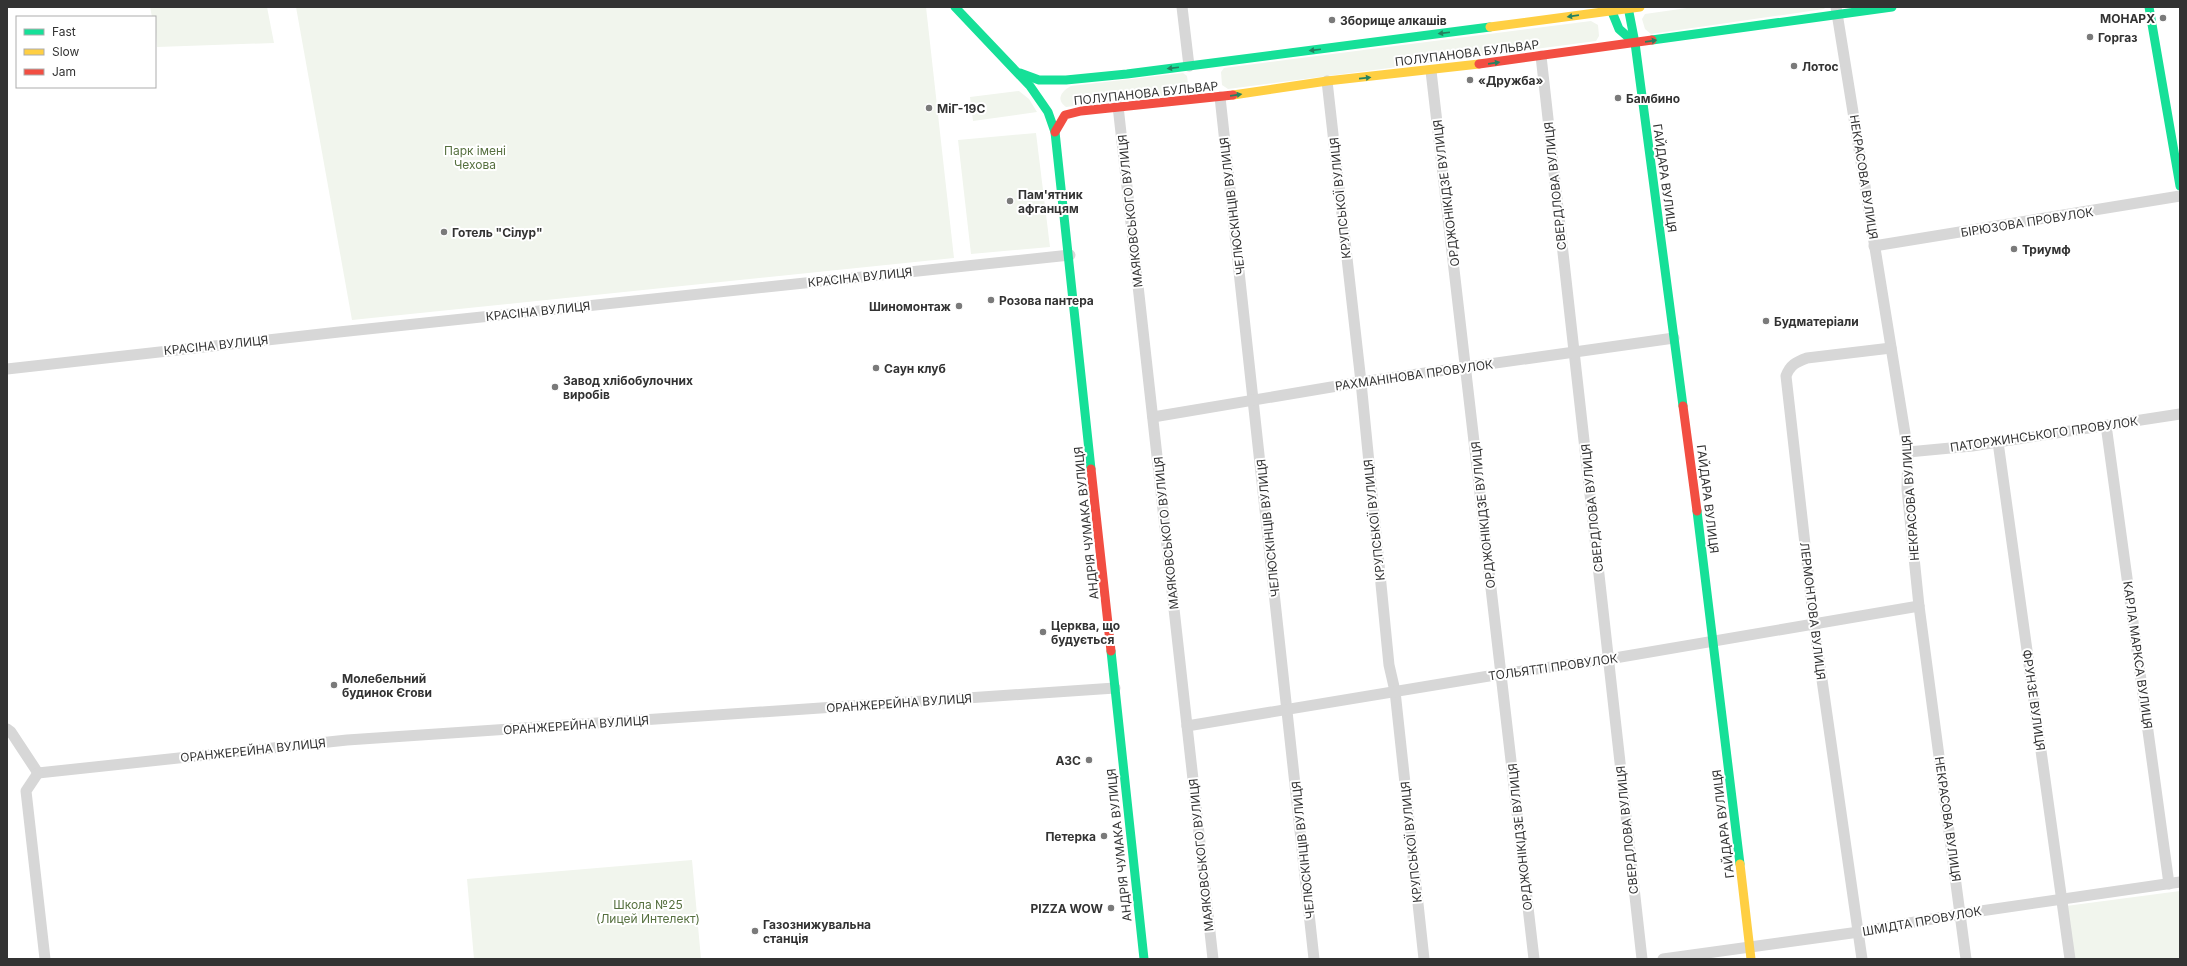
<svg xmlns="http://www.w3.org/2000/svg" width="2187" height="966" viewBox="0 0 2187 966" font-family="Inter,sans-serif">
  <rect width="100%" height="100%" fill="#fff"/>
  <g fill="#f1f5ed">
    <polygon points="150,7 267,7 274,43 157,47 155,17 152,17"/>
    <polygon points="296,7 926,7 954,258 352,320"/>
    <polygon points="1694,7 1826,7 1824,9 1651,34 1645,29 1642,19 1645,14"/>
    <polygon points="1591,21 1598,25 1599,36 1596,41 1228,89 1222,85 1221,72 1224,68"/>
    <path d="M1183,73L1187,76L1189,90L1187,93L1066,107C1055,99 1062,91 1071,86Z"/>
    <polygon points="1019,91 1029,99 1037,112 973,121 970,97"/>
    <polygon points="1036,133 1050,247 971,254 958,140"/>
    <polygon points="692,860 701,959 474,959 467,879"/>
    <polygon points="2180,891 2180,959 2073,959 2066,906"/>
  </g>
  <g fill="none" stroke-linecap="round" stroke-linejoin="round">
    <g stroke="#d7d7d7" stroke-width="11">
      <polyline points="1182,7 1189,66"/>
      <polyline points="1836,7 1908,452 1907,489 1919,606 1966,959"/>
      <polyline points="1541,56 1642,959"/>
      <polyline points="1431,71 1534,959"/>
      <polyline points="1327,81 1361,382 1389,665 1395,691 1424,959"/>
      <polyline points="1220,97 1314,959"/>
      <polyline points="1118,106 1213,959"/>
      <polyline points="1874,246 2180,196"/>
      <polyline points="7,369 339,332 1070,255"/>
      <polyline points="1153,417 1361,382 1674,338"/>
      <polyline points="2106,425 2169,884"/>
      <polyline points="1998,442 2070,959"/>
      <polyline points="1908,452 1972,446 2180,414"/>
      <polyline points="1187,726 1501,674 1609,659 1919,606"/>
      <polyline points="7,729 11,732 38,773"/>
      <polyline points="38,773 347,740 1115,688"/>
      <polyline points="38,773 26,791 45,959"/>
      <polyline points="1663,959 1859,932 1960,914 2180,882"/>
      <path d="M1862,959L1814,624L1786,376C1790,365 1796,362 1807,358L1891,348"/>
    </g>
    <g stroke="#16e098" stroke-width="9">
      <polyline points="955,7 1030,86 1048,112 1055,132 1091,469"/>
      <polyline points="1610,7 1619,29 1635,43"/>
      <polyline points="1628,7 1635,43 1683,406"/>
      <polyline points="2149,7 2180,186"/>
      <polyline points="1652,40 1892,7"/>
      <polyline points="1020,73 1039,80 1066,80 1127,74 1490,27"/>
      <polyline points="1697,511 1740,864"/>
      <polyline points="1111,651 1144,959"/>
    </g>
    <g stroke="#ffcf43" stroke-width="9">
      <polyline points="1490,27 1640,7"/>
      <polyline points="1233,95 1327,81 1479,64"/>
      <polyline points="1740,864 1751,959"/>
    </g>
    <g stroke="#f24e42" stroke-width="9">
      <polyline points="1479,64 1652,40"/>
      <polyline points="1055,132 1065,115 1081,111 1233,95"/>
      <polyline points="1683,406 1697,511"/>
      <polyline points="1091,469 1111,651"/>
    </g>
  </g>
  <defs><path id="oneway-solid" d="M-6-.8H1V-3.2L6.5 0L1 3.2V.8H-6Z"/></defs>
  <g fill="#268160">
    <use href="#oneway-solid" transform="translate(1573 16) rotate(172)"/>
    <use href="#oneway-solid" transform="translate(1444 33) rotate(173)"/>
    <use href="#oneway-solid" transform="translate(1651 41) rotate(-8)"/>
    <use href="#oneway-solid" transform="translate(1315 50) rotate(173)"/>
    <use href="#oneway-solid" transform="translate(1494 63) rotate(-8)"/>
    <use href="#oneway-solid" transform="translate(1173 68) rotate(173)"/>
    <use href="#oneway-solid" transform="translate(1365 78) rotate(-6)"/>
    <use href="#oneway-solid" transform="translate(1236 95) rotate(-8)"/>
  </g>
  <g fill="#7a7a7a" stroke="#fff" stroke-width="1.5">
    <circle cx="2163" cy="18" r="4"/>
    <circle cx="1332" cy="20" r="4"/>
    <circle cx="2090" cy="37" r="4"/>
    <circle cx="1794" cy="66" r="4"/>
    <circle cx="1470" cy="80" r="4"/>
    <circle cx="1618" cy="98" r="4"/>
    <circle cx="929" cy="108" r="4"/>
    <circle cx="1010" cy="201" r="4"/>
    <circle cx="444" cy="232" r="4"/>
    <circle cx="2014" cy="249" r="4"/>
    <circle cx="991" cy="300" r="4"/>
    <circle cx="959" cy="306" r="4"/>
    <circle cx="1766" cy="321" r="4"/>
    <circle cx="876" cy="368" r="4"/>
    <circle cx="555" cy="387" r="4"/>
    <circle cx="1043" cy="632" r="4"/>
    <circle cx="334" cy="685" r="4"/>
    <circle cx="1089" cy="760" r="4"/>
    <circle cx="1104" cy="836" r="4"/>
    <circle cx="1111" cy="908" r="4"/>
    <circle cx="755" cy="931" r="4"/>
  </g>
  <g text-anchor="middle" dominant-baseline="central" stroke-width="4" stroke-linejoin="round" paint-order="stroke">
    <g font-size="12" font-weight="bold" fill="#333" stroke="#fff" text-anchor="start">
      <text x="2155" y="18" text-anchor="end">МОНАРХ</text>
      <text x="1340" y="20">Зборище алкашів</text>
      <text x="2098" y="37">Горгаз</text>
      <text x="1802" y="66">Лотос</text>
      <text x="1478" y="80">«Дружба»</text>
      <text x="1626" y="98">Бамбино</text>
      <text x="937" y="108">МіГ-19С</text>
      <text x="1018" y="194">Пам'ятник<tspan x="1018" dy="14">афганцям</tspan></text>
      <text x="452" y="232">Готель "Сілур"</text>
      <text x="2022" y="249">Триумф</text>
      <text x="999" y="300">Розова пантера</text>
      <text x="951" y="306" text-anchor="end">Шиномонтаж</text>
      <text x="1774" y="321">Будматеріали</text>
      <text x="884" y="368">Саун клуб</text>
      <text x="563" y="380">Завод хлібобулочних<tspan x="563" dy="14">виробів</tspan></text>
      <text x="1051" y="625">Церква, що<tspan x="1051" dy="14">будується</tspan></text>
      <text x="342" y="678">Молебельний<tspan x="342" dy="14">будинок Єгови</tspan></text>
      <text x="1081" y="760" text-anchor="end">АЗС</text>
      <text x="1096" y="836" text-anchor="end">Петерка</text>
      <text x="1103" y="908" text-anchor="end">PIZZA WOW</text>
      <text x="763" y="924">Газознижувальна<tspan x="763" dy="14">станція</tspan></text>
    </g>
    <g font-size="12" fill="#333" stroke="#fff">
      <text transform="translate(1467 53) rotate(-7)">ПОЛУПАНОВА БУЛЬВАР</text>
      <text transform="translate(1146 93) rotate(-6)">ПОЛУПАНОВА БУЛЬВАР</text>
      <text transform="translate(1864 177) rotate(81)">НЕКРАСОВА ВУЛИЦЯ</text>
      <text transform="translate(1665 178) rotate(82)">ГАЙДАРА ВУЛИЦЯ</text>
      <text transform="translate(1555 186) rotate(-96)">СВЕРДЛОВА ВУЛИЦЯ</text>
      <text transform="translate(1446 193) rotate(-97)">ОРДЖОНІКІДЗЕ ВУЛИЦЯ</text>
      <text transform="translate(1340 198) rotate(-96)">КРУПСЬКОЇ ВУЛИЦЯ</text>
      <text transform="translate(1232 206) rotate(-97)">ЧЕЛЮСКІНЦІВ ВУЛИЦЯ</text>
      <text transform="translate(1130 211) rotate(-96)">МАЯКОВСЬКОГО ВУЛИЦЯ</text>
      <text transform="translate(2027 222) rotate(-9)">БІРЮЗОВА ПРОВУЛОК</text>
      <text transform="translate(860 277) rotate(-6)">КРАСІНА ВУЛИЦЯ</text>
      <text transform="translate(538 311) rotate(-6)">КРАСІНА ВУЛИЦЯ</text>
      <text transform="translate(216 345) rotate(-6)">КРАСІНА ВУЛИЦЯ</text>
      <text transform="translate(1414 375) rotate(-8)">РАХМАНІНОВА ПРОВУЛОК</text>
      <text transform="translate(2044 434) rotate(-8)">ПАТОРЖИНСЬКОГО ПРОВУЛОК</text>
      <text transform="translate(1910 498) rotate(-94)">НЕКРАСОВА ВУЛИЦЯ</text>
      <text transform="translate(1708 499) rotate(83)">ГАЙДАРА ВУЛИЦЯ</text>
      <text transform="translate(1592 508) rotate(-96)">СВЕРДЛОВА ВУЛИЦЯ</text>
      <text transform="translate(1483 515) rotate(-96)">ОРДЖОНІКІДЗЕ ВУЛИЦЯ</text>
      <text transform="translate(1374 520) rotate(-96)">КРУПСЬКОЇ ВУЛИЦЯ</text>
      <text transform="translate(1086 523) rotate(-96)">АНДРІЯ ЧУМАКА ВУЛИЦЯ</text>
      <text transform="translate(1268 528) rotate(-96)">ЧЕЛЮСКІНЦІВ ВУЛИЦЯ</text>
      <text transform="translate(1166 533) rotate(-96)">МАЯКОВСЬКОГО ВУЛИЦЯ</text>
      <text transform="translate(1813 611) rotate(83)">ЛЕРМОНТОВА ВУЛИЦЯ</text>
      <text transform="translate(2138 655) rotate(82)">КАРЛА МАРКСА ВУЛИЦЯ</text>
      <text transform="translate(1553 667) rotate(-8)">ТОЛЬЯТТІ ПРОВУЛОК</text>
      <text transform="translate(2034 700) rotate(82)">ФРУНЗЕ ВУЛИЦЯ</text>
      <text transform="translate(899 703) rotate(-4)">ОРАНЖЕРЕЙНА ВУЛИЦЯ</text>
      <text transform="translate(576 725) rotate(-4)">ОРАНЖЕРЕЙНА ВУЛИЦЯ</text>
      <text transform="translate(253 750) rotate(-6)">ОРАНЖЕРЕЙНА ВУЛИЦЯ</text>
      <text transform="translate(1948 819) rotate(82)">НЕКРАСОВА ВУЛИЦЯ</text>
      <text transform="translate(1723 824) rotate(-97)">ГАЙДАРА ВУЛИЦЯ</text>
      <text transform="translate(1627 830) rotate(-96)">СВЕРДЛОВА ВУЛИЦЯ</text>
      <text transform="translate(1520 837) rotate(-96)">ОРДЖОНІКІДЗЕ ВУЛИЦЯ</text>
      <text transform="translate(1411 842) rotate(-96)">КРУПСЬКОЇ ВУЛИЦЯ</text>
      <text transform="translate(1119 845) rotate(-96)">АНДРІЯ ЧУМАКА ВУЛИЦЯ</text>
      <text transform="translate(1303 850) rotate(-96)">ЧЕЛЮСКІНЦІВ ВУЛИЦЯ</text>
      <text transform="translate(1201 855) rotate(-96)">МАЯКОВСЬКОГО ВУЛИЦЯ</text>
      <text transform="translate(1922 921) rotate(-10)">ШМІДТА ПРОВУЛОК</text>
    </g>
    <g font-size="12" fill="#56703f" stroke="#fff">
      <text x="475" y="150">Парк імені<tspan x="475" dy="14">Чехова</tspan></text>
      <text x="648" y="904">Школа №25<tspan x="648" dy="14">(Лицей Интелект)</tspan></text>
    </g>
  </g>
  <rect width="2187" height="966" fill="none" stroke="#333333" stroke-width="16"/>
  <rect x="16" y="16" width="140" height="72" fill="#ffffff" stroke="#adadad"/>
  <rect x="24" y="29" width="20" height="6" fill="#16e098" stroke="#adadad"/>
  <text x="52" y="36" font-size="12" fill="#333333">Fast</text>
  <rect x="24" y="49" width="20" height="6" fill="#ffcf43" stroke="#adadad"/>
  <text x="52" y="56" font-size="12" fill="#333333">Slow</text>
  <rect x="24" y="69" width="20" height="6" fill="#f24e42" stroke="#adadad"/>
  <text x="52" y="76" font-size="12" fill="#333333">Jam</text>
</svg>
